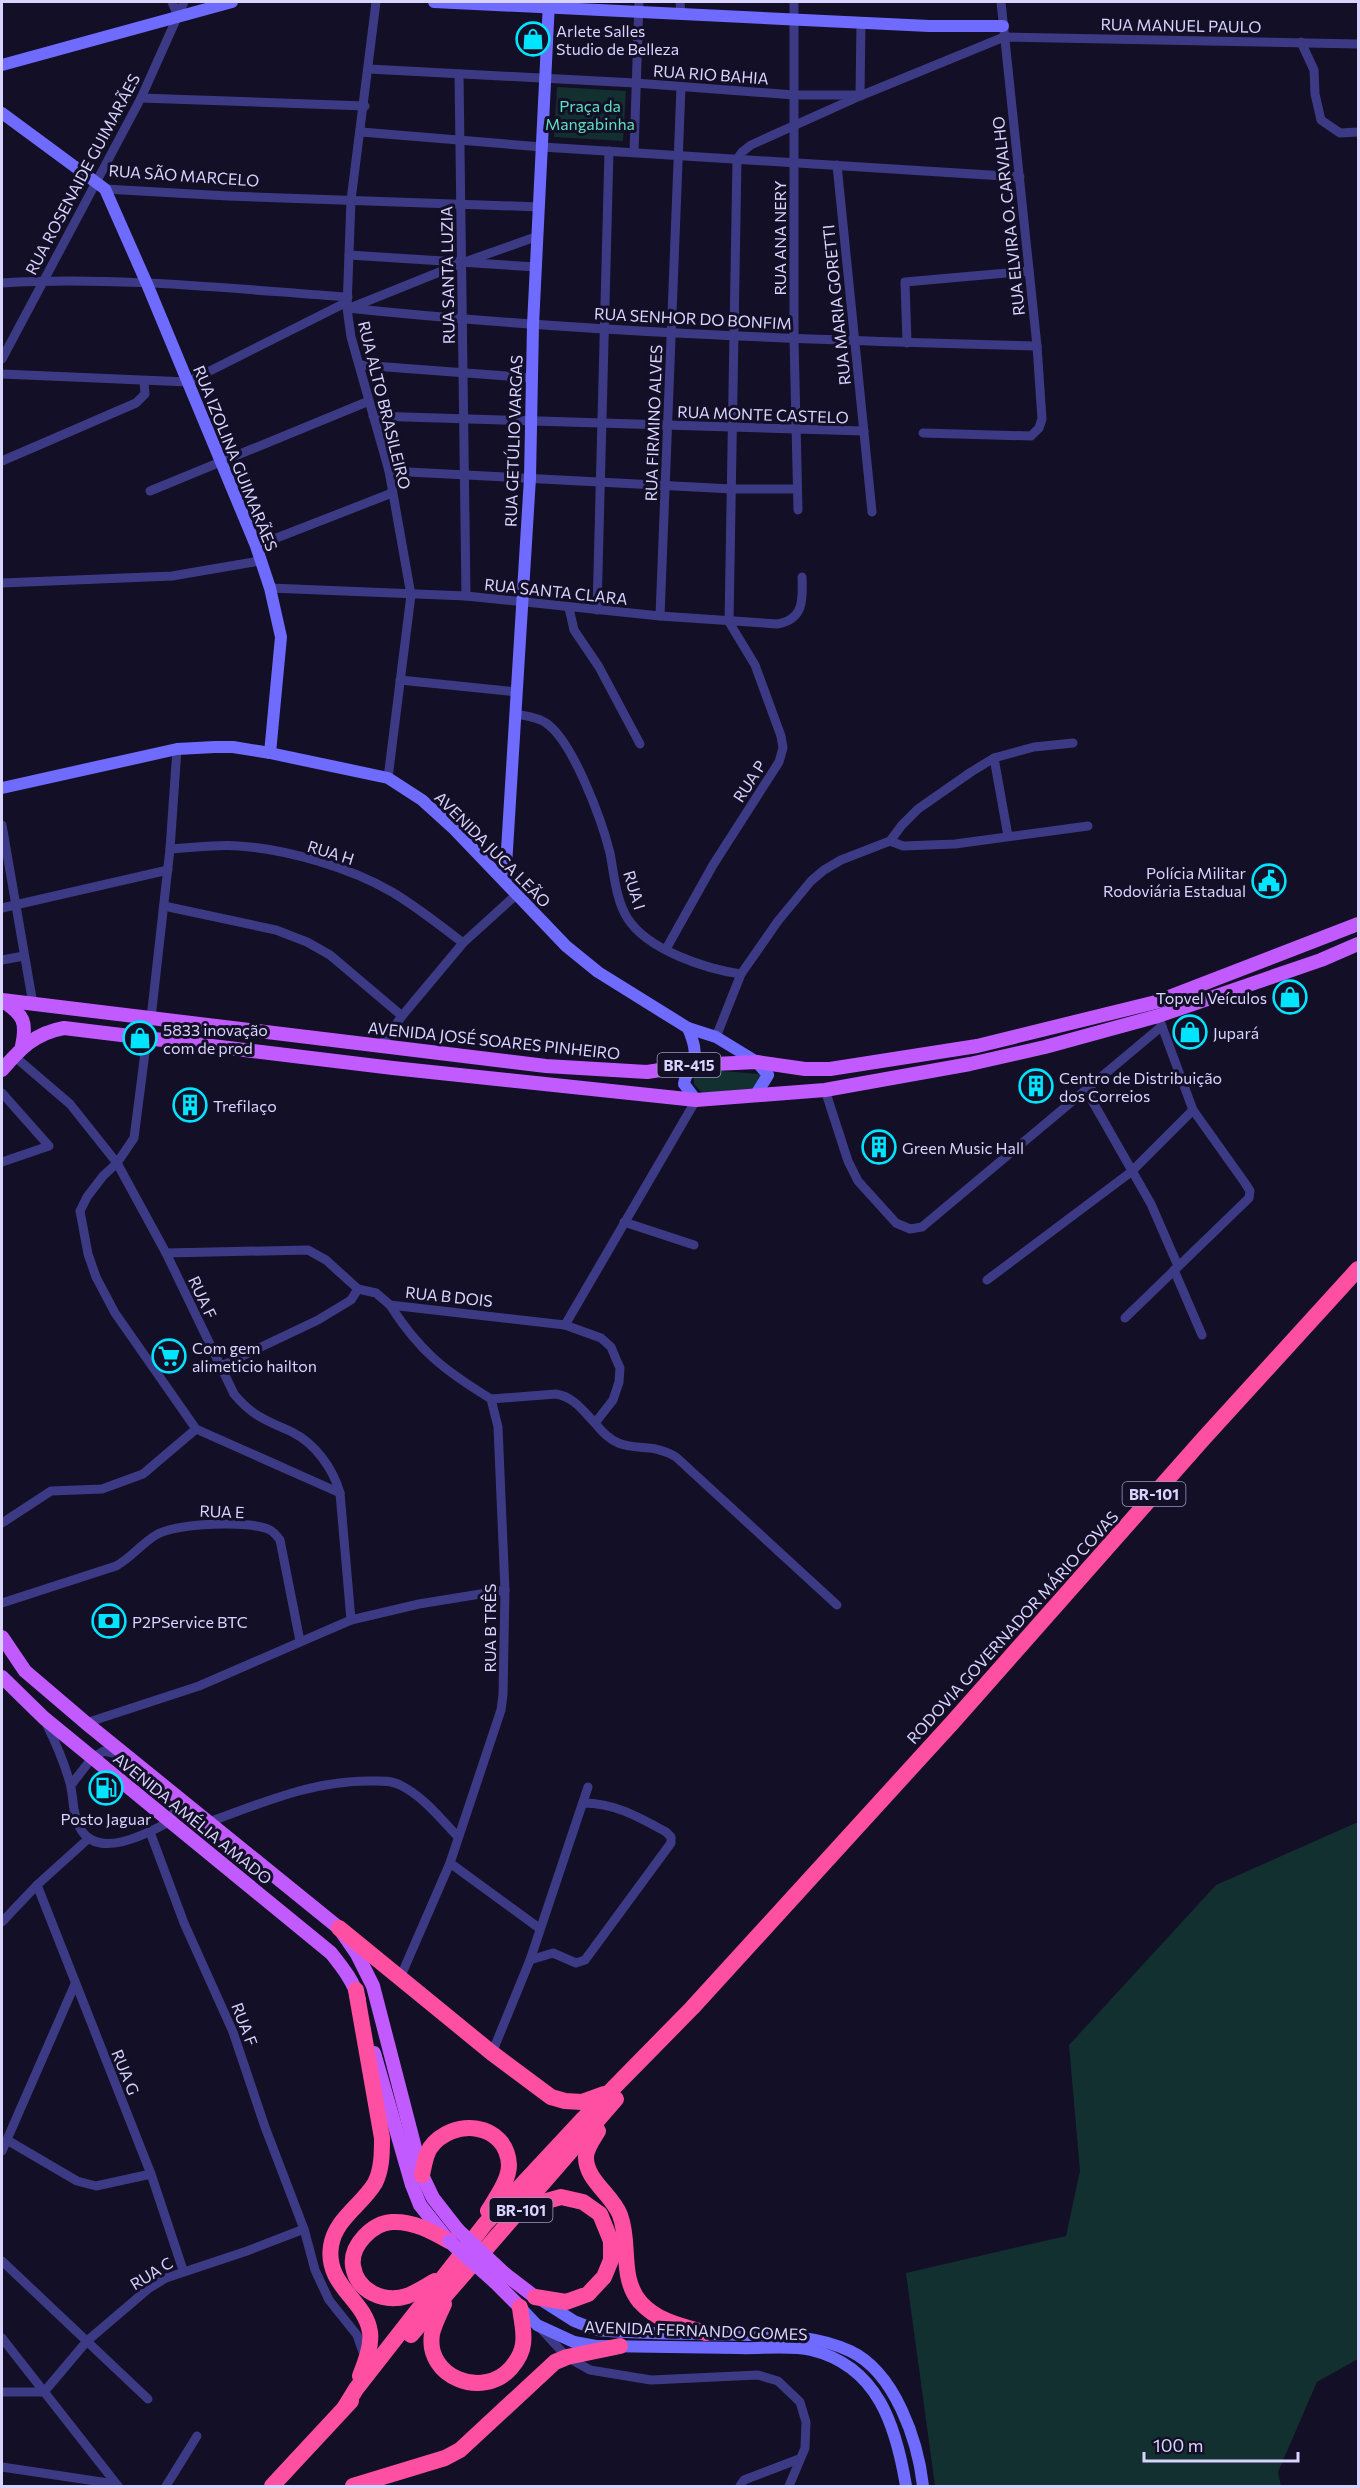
<svg xmlns="http://www.w3.org/2000/svg" width="1360" height="2488" viewBox="0 0 1360 2488" font-family="Commissioner,sans-serif">
  <rect width="100%" height="100%" fill="#130f26"/>
  <g fill="#12302f">
    <polygon points="557,87 626,91 623,141 554,137"/>
    <polygon points="710,1070 759,1074 761,1077 755,1089 702,1093 694,1084 694,1076 698,1071"/>
    <polygon points="1358,1822 1358,2359 1317,2382 1278,2472 1281,2486 935,2486 906,2273 1066,2236 1080,2171 1069,2045 1216,1885"/>
  </g>
  <g fill="none" stroke-linecap="round" stroke-linejoin="round">
    <g stroke="#3d3a85" stroke-width="9">
      <polyline points="172,2 178,16"/>
      <polyline points="376,2 351,200 347,308 351,337 389,471 411,595 388,778"/>
      <polyline points="680,2 681,14"/>
      <polyline points="794,2 794,339 798,510"/>
      <polyline points="1301,42 1314,70 1315,94 1321,120 1340,133 1358,132"/>
      <polyline points="369,69 635,83 794,95 855,95"/>
      <polyline points="459,74 466,596"/>
      <polyline points="860,96 861,22"/>
      <polyline points="141,98 365,106"/>
      <polyline points="361,132 542,147 1020,177"/>
      <polyline points="634,152 639,2"/>
      <polyline points="837,165 872,512"/>
      <polyline points="105,189 228,196 540,207"/>
      <polyline points="349,255 536,267"/>
      <path d="M2,283C116,276 233,289 348,297"/>
      <path d="M347,308C576,332 807,340 1037,346"/>
      <polyline points="350,308 462,263 538,236"/>
      <polyline points="907,343 905,282 1029,271"/>
      <polyline points="2,359 141,98 184,2"/>
      <polyline points="360,365 532,378"/>
      <polyline points="2,374 188,382 347,302"/>
      <polyline points="373,416 864,431"/>
      <polyline points="923,433 1031,436 1039,428 1042,419 1037,346 1001,2"/>
      <polyline points="2,461 136,403 145,394 144,381"/>
      <polyline points="389,471 732,489 797,489"/>
      <polyline points="150,491 369,401"/>
      <polyline points="256,546 392,493"/>
      <polyline points="2,583 172,576 260,561"/>
      <path d="M270,588L466,596L660,616L777,624C804,620 803,599 802,577"/>
      <polyline points="569,608 574,630 599,667 640,744"/>
      <polyline points="597,610 609,151"/>
      <polyline points="660,616 681,87"/>
      <polyline points="400,680 517,692"/>
      <path d="M516,714C526,716 538,717 546,723C573,741 602,821 610,853C614,874 616,901 628,919C648,950 706,969 741,974L716,1037"/>
      <polyline points="994,758 1008,836"/>
      <polyline points="2,825 33,1004"/>
      <polyline points="890,841 903,846 955,844 1088,826"/>
      <path d="M170,849C193,848 217,844 239,846C287,849 351,868 392,892C417,907 440,925 463,943"/>
      <polyline points="164,906 276,930 307,942 330,955 402,1016"/>
      <polyline points="2,908 168,870"/>
      <polyline points="666,949 713,865 779,762 783,748 781,736 755,665 729,622 737,159 742,152 751,145 860,96 1004,37 1358,44"/>
      <polyline points="2,960 24,956"/>
      <polyline points="741,974 778,921 811,881 824,870 841,860 890,841 902,825 918,809 971,772 994,758 1034,747 1073,743"/>
      <polyline points="151,1018 170,849 177,749"/>
      <polyline points="147,1037 134,1138 117,1163 103,1176 87,1197 80,1211 88,1254 96,1277 115,1313 196,1429 340,1493"/>
      <polyline points="380,1046 402,1016 463,943 516,895"/>
      <path d="M14,1056L70,1104L117,1163L166,1253L234,1394C252,1416 267,1421 292,1432C316,1444 333,1469 340,1493L351,1620"/>
      <polyline points="825,1090 848,1161 858,1181 896,1223 910,1229 922,1227 1162,1026"/>
      <polyline points="1086,1090 1151,1204 1178,1266"/>
      <polyline points="2,1093 49,1146 2,1162"/>
      <polyline points="624,1222 694,1245"/>
      <path d="M166,1253L308,1250L326,1260L358,1289L376,1293L390,1305L565,1325L601,1338L611,1347L616,1359L620,1368L619,1382L613,1400L595,1423C624,1461 643,1437 676,1457L837,1605"/>
      <polyline points="1174,1270 1202,1335"/>
      <polyline points="987,1280 1131,1172 1193,1110"/>
      <path d="M390,1305C420,1352 444,1370 491,1399L498,1427L505,1590L503,1695L501,1710L450,1863L400,1978"/>
      <polyline points="1125,1318 1249,1198 1250,1191 1245,1183 1193,1110 1160,1021"/>
      <polyline points="565,1325 696,1100"/>
      <polyline points="219,1367 318,1320 351,1300 358,1289"/>
      <path d="M491,1399L556,1394C574,1397 583,1411 595,1423"/>
      <polyline points="2,1523 51,1491 102,1489 143,1474 196,1429"/>
      <path d="M2,1603L116,1566C131,1558 141,1544 156,1535C177,1523 249,1520 270,1530C274,1532 277,1536 280,1540L300,1641"/>
      <path d="M46,1723C56,1743 64,1762 70,1783C74,1798 72,1815 80,1828C98,1861 148,1833 171,1821L175,1809V1794"/>
      <polyline points="86,1723 199,1686 351,1620 419,1604 505,1590"/>
      <polyline points="71,1785 92,1758 104,1751 125,1756"/>
      <path d="M209,1822C262,1803 311,1781 369,1781C379,1781 391,1780 400,1785C423,1796 441,1819 458,1837"/>
      <polyline points="150,1832 184,1923 233,2032 265,2127 304,2229 315,2270 329,2300 357,2335 364,2355"/>
      <polyline points="450,1863 539,1928"/>
      <polyline points="37,1885 151,2174 183,2270"/>
      <polyline points="2,1922 37,1885 88,1839"/>
      <path d="M530,1960L553,1953L576,1963L585,1960L671,1843V1837L666,1832C639,1817 615,1803 583,1803"/>
      <polyline points="492,2053 530,1960 588,1787"/>
      <polyline points="7,2140 77,2181 96,2186 151,2174"/>
      <polyline points="2,2151 75,1984"/>
      <polyline points="2,2261 148,2399"/>
      <polyline points="540,2328 567,2357 590,2370 651,2380 758,2375 778,2381 800,2402 806,2422 805,2448 789,2486"/>
      <polyline points="2,2338 118,2486"/>
      <polyline points="2,2392 44,2392 87,2341 148,2289 166,2278 247,2251 304,2229"/>
      <polyline points="2,2467 115,2484"/>
      <polyline points="166,2486 197,2436"/>
      <polyline points="740,2486 744,2480 799,2459"/>
    </g>
    <g stroke="#6f6bff" stroke-width="12">
      <polyline points="434,2 929,26 1003,26"/>
      <polyline points="2,65 232,2"/>
      <polyline points="2,113 105,189 147,284 256,546 270,588 281,637 270,753"/>
      <polyline points="2,788 177,749 215,747 233,747 270,753 388,778 422,800 454,829 566,946 598,972 688,1028 716,1037 757,1062 768,1075 755,1096"/>
      <polyline points="505,882 530,478 533,325 549,2"/>
      <path d="M688,1028C693,1040 698,1054 692,1066C688,1073 685,1076 684,1084L696,1100"/>
      <path d="M541,2300L574,2321L597,2330C648,2335 700,2333 752,2335C786,2336 818,2336 850,2351C895,2372 918,2441 923,2486"/>
      <path d="M520,2307L537,2325L574,2342L596,2346C643,2347 690,2347 738,2348C759,2349 790,2345 811,2350C878,2366 896,2426 906,2486"/>
    </g>
    <g stroke="#c25bff" stroke-width="14">
      <polyline points="2,1000 546,1066 647,1072 693,1065 757,1062 805,1069 830,1069 977,1046 1156,1002 1358,924"/>
      <path d="M3,1001C24,1015 27,1022 22,1046"/>
      <path d="M2,1070C20,1049 35,1033 64,1028L393,1068L696,1100L825,1090L970,1064L1045,1047L1158,1016L1321,960L1358,944"/>
      <polyline points="2,1637 25,1671 86,1723 339,1928 357,1954 373,1986 422,2175 433,2198 458,2230"/>
      <path d="M2,1677L44,1718L331,1953C343,1968 354,1982 359,2000"/>
      <polyline points="374,2053 412,2185 420,2205 447,2239"/>
      <polyline points="505,2274 535,2297"/>
      <polyline points="495,2282 520,2307"/>
    </g>
    <g stroke="#ff4fa3" stroke-width="16">
      <polyline points="339,1928 492,2053 551,2097 565,2101 582,2102 604,2094"/>
      <path d="M356,1990L382,2138C382,2153 382,2169 375,2183C362,2205 335,2219 331,2246C325,2286 365,2299 370,2332C372,2346 365,2363 360,2376"/>
      <path d="M598,2131C594,2138 587,2147 586,2156C585,2180 612,2194 620,2215C631,2244 619,2277 640,2302C658,2322 682,2326 706,2333"/>
      <path d="M422,2175C424,2166 425,2156 430,2148C452,2117 507,2122 509,2165C509,2180 496,2198 488,2211"/>
      <polyline points="527,2214 543,2202 561,2197 583,2202 600,2214 611,2241 611,2260 604,2277 588,2294 566,2302 535,2297"/>
      <path d="M435,2281C426,2286 417,2292 407,2296C384,2303 357,2292 353,2266C350,2245 373,2223 392,2222C413,2221 431,2231 449,2241"/>
      <path d="M444,2304C440,2313 434,2324 432,2334C425,2377 483,2400 511,2368C517,2361 522,2353 523,2344C525,2332 521,2319 520,2307"/>
      <polyline points="411,2335 616,2099"/>
      <polyline points="345,2407 356,2389 485,2224 583,2119 692,2008 952,1723 1204,1438 1358,1269"/>
      <polyline points="272,2486 351,2401"/>
      <polyline points="353,2486 445,2458 460,2450 555,2362 567,2357 620,2346"/>
    </g>
    <g stroke="#c25bff" stroke-width="14">
      <polyline points="458,2230 505,2274"/>
      <polyline points="449,2241 495,2282"/>
    </g>
  </g>
  <defs>
    <symbol id="shop-ring" viewBox="-11 -11 22 22"><circle r="9.5" fill="#130f26" stroke="#00e5ff" stroke-width="1.5"/><path d="M-5-2.5h2.3a2.7 3.5 0 0 1 5.4 0H5L5.5 6h-11ZM-1.5-2.5h3a1.5 2.3 0 0 0-3 0Z" fill="#00e5ff"/></symbol>
    <symbol id="civic-ring" viewBox="-11 -11 22 22"><circle r="9.5" fill="#130f26" stroke="#00e5ff" stroke-width="1.5"/><path d="M-.6-6.5H3V-4.5H.6V-3L4-1V1h2V6H-6V1h2V-1L-.6-3ZM-1.2 2.5V6h2.4V2.5Z" fill="#00e5ff"/></symbol>
    <symbol id="building-ring" viewBox="-11 -11 22 22"><circle r="9.5" fill="#130f26" stroke="#00e5ff" stroke-width="1.5"/><path d="M-4-6H4V6H1V3H-1V6H-4ZM-2.5-4.3h1.7v1.8h-1.7ZM.8-4.3h1.7v1.8H.8ZM-2.5-1h1.7V.8h-1.7ZM.8-1h1.7V.8H.8Z" fill="#00e5ff"/></symbol>
    <symbol id="supermarket-ring" viewBox="-11 -11 22 22"><circle r="9.5" fill="#130f26" stroke="#00e5ff" stroke-width="1.5"/><path d="M-6-5.5h2.5l.6 2H6L4.5 2H-2.5L-4.4-4H-6ZM-1.5 3.2a1.3 1.3 0 1 0 .1 0ZM3 3.2a1.3 1.3 0 1 0 .1 0Z" fill="#00e5ff"/></symbol>
    <symbol id="bank-ring" viewBox="-11 -11 22 22"><circle r="9.5" fill="#130f26" stroke="#00e5ff" stroke-width="1.5"/><path d="M-6-4H6V4H-6ZM0-2.3a2.3 2.3 0 1 0 0 4.6a2.3 2.3 0 1 0 0-4.6Z" fill="#00e5ff"/></symbol>
    <symbol id="fuel-ring" viewBox="-11 -11 22 22"><circle r="9.5" fill="#130f26" stroke="#00e5ff" stroke-width="1.5"/><path d="M-5.5-6h7V0h2V4h1.3V-2.5L3-4.5l.8-.8L6-3V5H2.5V1h-1V6h-7ZM-4.2-4.7v3.2H.2V-4.7Z" fill="#00e5ff"/></symbol>
  </defs>
  <g fill-rule="evenodd">
    <use href="#shop-ring" x="514" y="20" width="38" height="38"/>
    <use href="#civic-ring" x="1250" y="862" width="38" height="38"/>
    <use href="#shop-ring" x="1271" y="978" width="38" height="38"/>
    <use href="#shop-ring" x="1171" y="1013" width="38" height="38"/>
    <use href="#shop-ring" x="121" y="1019" width="38" height="38"/>
    <use href="#building-ring" x="1017" y="1067" width="38" height="38"/>
    <use href="#building-ring" x="171" y="1086" width="38" height="38"/>
    <use href="#building-ring" x="860" y="1128" width="38" height="38"/>
    <use href="#supermarket-ring" x="150" y="1337" width="38" height="38"/>
    <use href="#bank-ring" x="90" y="1602" width="38" height="38"/>
    <use href="#fuel-ring" x="87" y="1769" width="38" height="38"/>
  </g>
  <g text-anchor="middle" dominant-baseline="central" stroke-width="6" stroke-linejoin="round" paint-order="stroke">
    <g fill="#130f26" stroke="#9e99be" stroke-width="1.5">
      <rect x="657.5" y="1053" width="63" height="24" rx="4.5"/>
      <rect x="1122.5" y="1482" width="63" height="24" rx="4.5"/>
      <rect x="489.5" y="2198" width="63" height="24" rx="4.5"/>
    </g>
    <g font-size="15" font-weight="bold" fill="#d9d4ff">
      <text x="689" y="1065">BR-415</text>
      <text x="1154" y="1494">BR-101</text>
      <text x="521" y="2210">BR-101</text>
    </g>
    <g font-size="16" fill="#d9d4ff" stroke="#130f26">
      <text transform="translate(1181 25) rotate(1)">RUA MANUEL PAULO</text>
      <text transform="translate(711 74) rotate(4)">RUA RIO BAHIA</text>
      <text transform="translate(82 174) rotate(-62)">RUA ROSENAIDE GUIMARÃES</text>
      <text transform="translate(184 175) rotate(4)">RUA SÃO MARCELO</text>
      <text transform="translate(1008 216) rotate(-96)">RUA ELVIRA O. CARVALHO</text>
      <text transform="translate(779 238) rotate(-90)">RUA ANA NERY</text>
      <text transform="translate(447 275) rotate(-91)">RUA SANTA LUZIA</text>
      <text transform="translate(836 305) rotate(-96)">RUA MARIA GORETTI</text>
      <text transform="translate(693 318) rotate(3)">RUA SENHOR DO BONFIM</text>
      <text transform="translate(385 405) rotate(76)">RUA ALTO BRASILEIRO</text>
      <text transform="translate(763 414) rotate(2)">RUA MONTE CASTELO</text>
      <text transform="translate(653 423) rotate(-88)">RUA FIRMINO ALVES</text>
      <text transform="translate(513 441) rotate(-88)">RUA GETÚLIO VARGAS</text>
      <text transform="translate(236 458) rotate(68)">RUA IZOLINA GUIMARÃES</text>
      <text transform="translate(556 591) rotate(6)">RUA SANTA CLARA</text>
      <text transform="translate(749 781) rotate(-57)">RUA P</text>
      <text transform="translate(493 849) rotate(45)">AVENIDA JUCA LEÃO</text>
      <text transform="translate(331 852) rotate(17)">RUA H</text>
      <text transform="translate(635 890) rotate(73)">RUA I</text>
      <text transform="translate(494 1040) rotate(6)">AVENIDA JOSÉ SOARES PINHEIRO</text>
      <text transform="translate(449 1296) rotate(6)">RUA B DOIS</text>
      <text transform="translate(203 1297) rotate(65)">RUA F</text>
      <text transform="translate(222 1511) rotate(2)">RUA E</text>
      <text transform="translate(1012 1627) rotate(-48)">RODOVIA GOVERNADOR MÁRIO COVAS</text>
      <text transform="translate(489 1628) rotate(-90)">RUA B TRÊS</text>
      <text transform="translate(193 1818) rotate(39)">AVENIDA AMÉLIA AMADO</text>
      <text transform="translate(245 2024) rotate(69)">RUA F</text>
      <text transform="translate(126 2072) rotate(68)">RUA G</text>
      <text transform="translate(151 2273) rotate(-32)">RUA C</text>
      <text transform="translate(696 2330) rotate(2)">AVENIDA FERNANDO GOMES</text>
    </g>
    <g font-size="16" fill="#d9d4ff" stroke="#130f26" text-anchor="start">
      <text x="556" y="30">Arlete Salles<tspan x="556" dy="18">Studio de Belleza</tspan></text>
      <text x="1246" y="872" text-anchor="end">Polícia Militar<tspan x="1246" dy="18">Rodoviária Estadual</tspan></text>
      <text x="1267" y="997" text-anchor="end">Topvel Veículos</text>
      <text x="163" y="1029">5833 inovação<tspan x="163" dy="18">com de prod</tspan></text>
      <text x="1213" y="1032">Jupará</text>
      <text x="1059" y="1077">Centro de Distribuição<tspan x="1059" dy="18">dos Correios</tspan></text>
      <text x="213" y="1105">Trefilaço</text>
      <text x="902" y="1147">Green Music Hall</text>
      <text x="192" y="1347">Com gem<tspan x="192" dy="18">alimeticio hailton</tspan></text>
      <text x="132" y="1621">P2PService BTC</text>
      <text x="106" y="1818" text-anchor="middle">Posto Jaguar</text>
    </g>
    <g font-size="16" fill="#5fe0c0" stroke="#130f26">
      <text x="590" y="105">Praça da<tspan x="590" dy="18">Mangabinha</tspan></text>
    </g>
  </g>
  <rect width="1360" height="2488" fill="none" stroke="#d9d4ff" stroke-width="6"/>
  <path d="M1144 2452v9h154v-9" fill="none" stroke="#d9d4ff" stroke-width="3"/>
  <text x="1153" y="2452" font-size="18" fill="#d9d4ff" stroke="#130f26" stroke-width="4.5" paint-order="stroke">100 m</text>
</svg>
